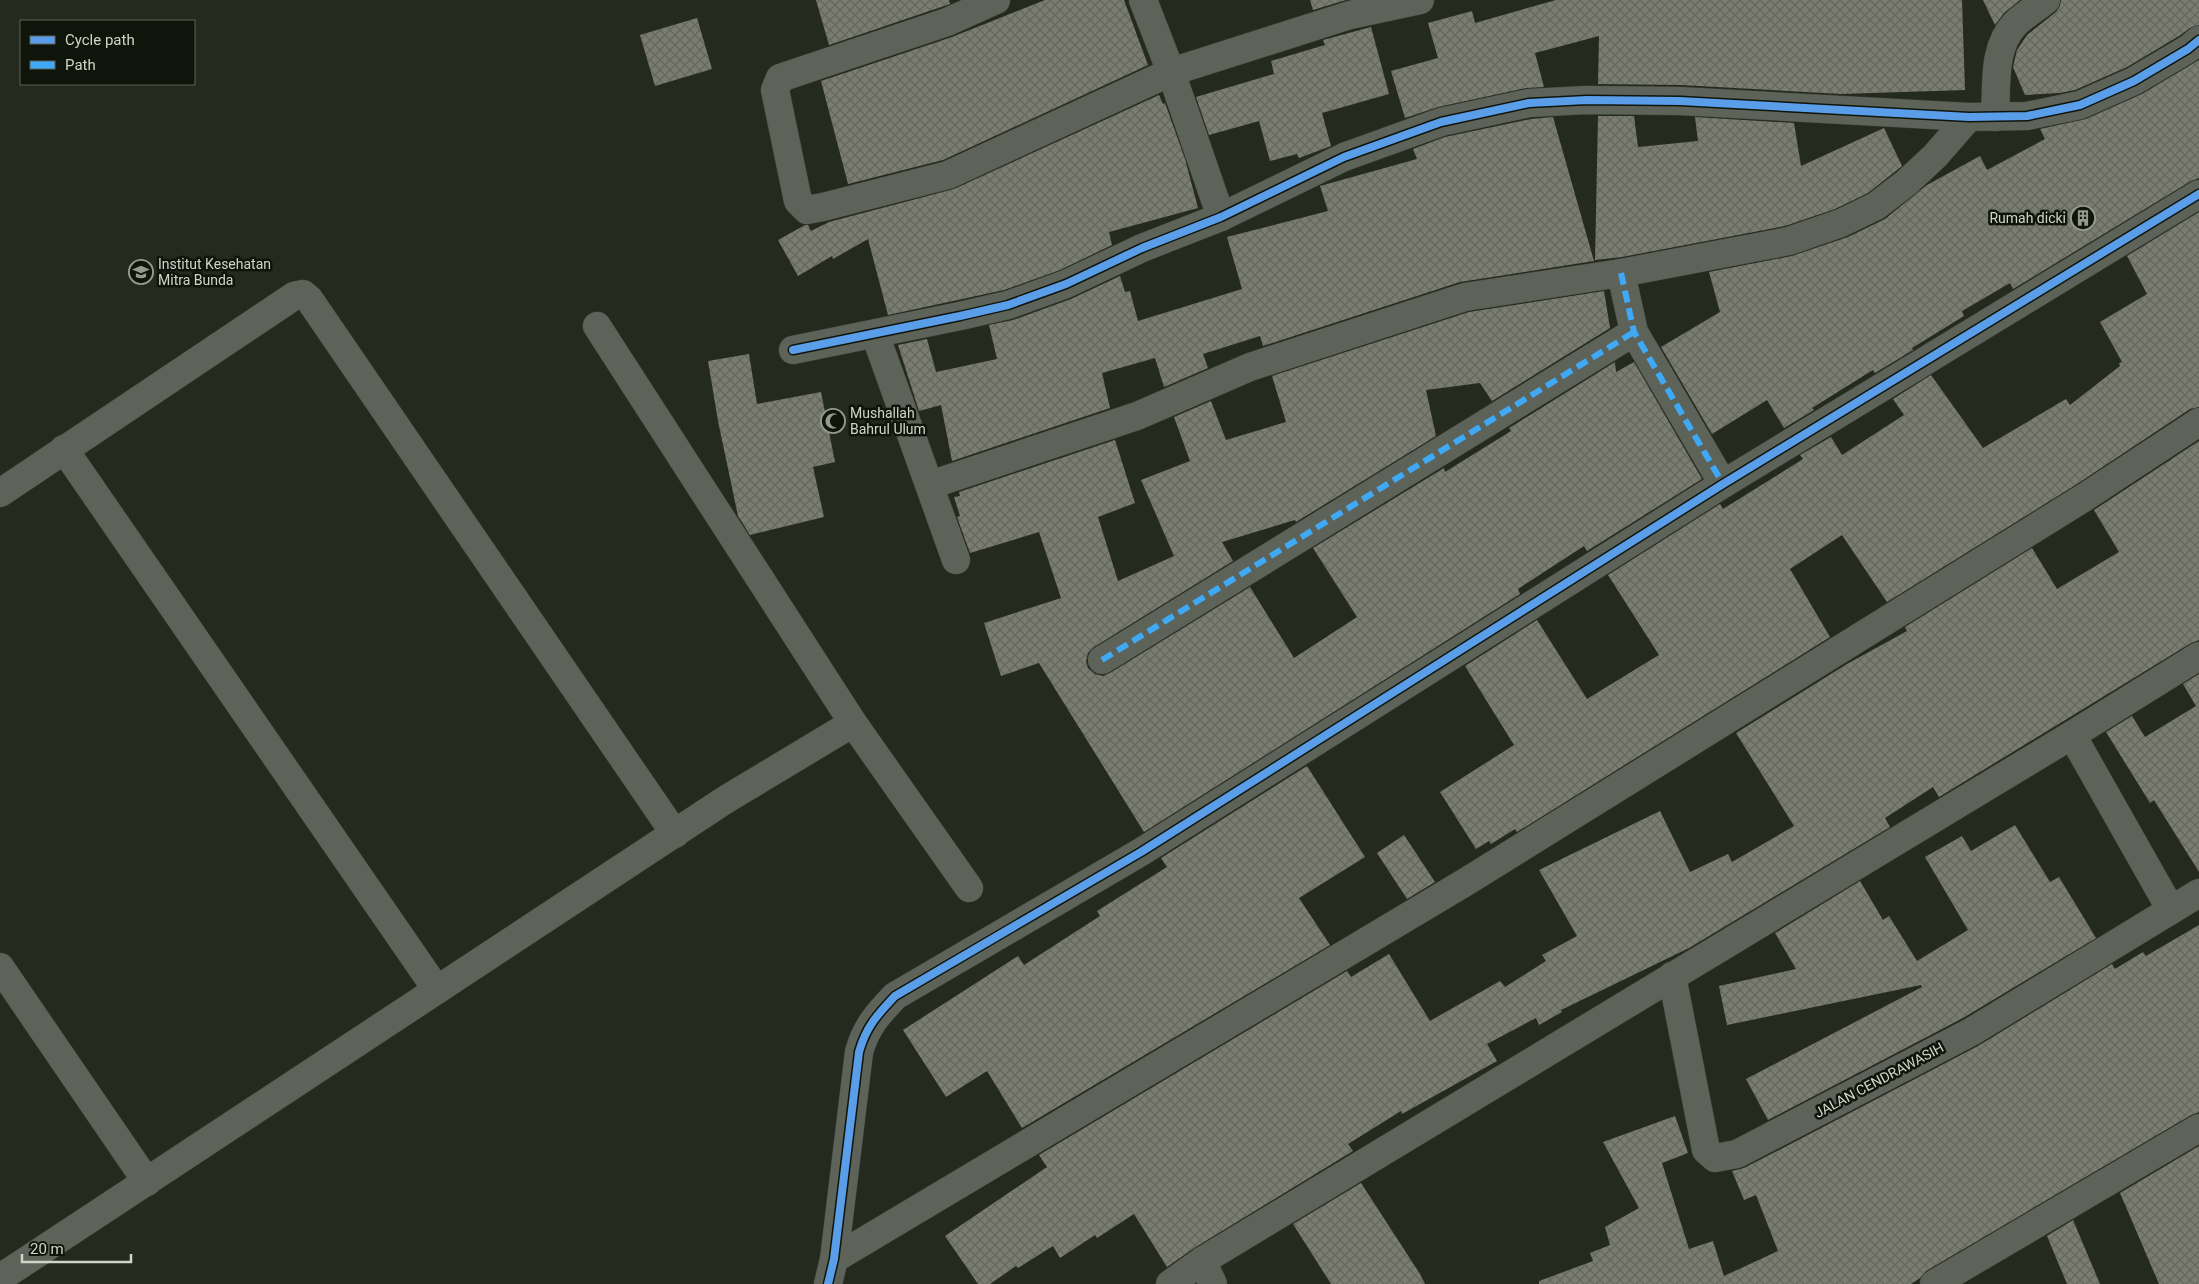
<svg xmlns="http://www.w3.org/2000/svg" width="2199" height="1284" viewBox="0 0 2199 1284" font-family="Roboto,sans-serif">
  <defs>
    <pattern id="building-cross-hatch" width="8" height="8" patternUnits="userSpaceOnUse" patternTransform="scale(1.25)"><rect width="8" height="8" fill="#7a7b71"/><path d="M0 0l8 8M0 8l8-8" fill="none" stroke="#65665e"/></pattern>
  </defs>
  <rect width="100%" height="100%" fill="#252a1f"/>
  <g fill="url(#building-cross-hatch)">
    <polygon points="816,0 949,0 950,4 829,45"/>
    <polygon points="1045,0 1124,0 1148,65 943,160 848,184 821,81 952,37"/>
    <polygon points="1310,0 1346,0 1313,10"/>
    <polygon points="1556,0 1962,0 1965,90 1841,94 1681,85 1598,84 1599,36 1535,53 1544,87 1526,88 1438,107 1405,118 1391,71 1438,58 1428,23 1472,11 1475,23"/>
    <polygon points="1983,0 2020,0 2004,13 1995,25"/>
    <polygon points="2061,0 2199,0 2199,25 2190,28 2179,36 2127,67 2075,90 2060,93 2025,95 2013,67 2017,50 2027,35 2056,12 2060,6"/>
    <polygon points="697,18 712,69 655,86 640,35"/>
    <polygon points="1371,27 1389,94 1322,113 1331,146 1299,158 1297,154 1270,161 1259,121 1209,135 1196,97 1274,74 1271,61 1325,45 1323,40"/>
    <polygon points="2199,60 2199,178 2191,181 2013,289 2010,283 1962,311 1964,316 1912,348 1913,350 1875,373 1873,370 1812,408 1814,410 1784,428 1767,400 1712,434 1661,347 1720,312 1709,272 1792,256 1848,237 1885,219 1927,185 1980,156 1987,170 2045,139 2040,129 2086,119 2142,94"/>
    <polygon points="1159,95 1163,104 1165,103 1185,159 1198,208 1109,232 1112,245 1060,270 1004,290 888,315 868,239 833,259 832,256 798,276 778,240 805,225 808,225 811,231 829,222 954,189"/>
    <polygon points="1598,116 1634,116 1638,147 1698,141 1695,117 1794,123 1801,166 1884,128 1902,166 1868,193 1835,209 1785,226 1622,257 1595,260"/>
    <polygon points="1553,117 1594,261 1460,282 1263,346 1260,336 1203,354 1208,368 1164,387 1155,358 1102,373 1110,408 952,461 941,405 919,411 898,345 927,339 936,372 997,359 989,325 1013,320 1071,299 1120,276 1125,292 1130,291 1138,321 1242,289 1227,237 1328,211 1320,186 1417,159 1413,149 1445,137 1531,119"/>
    <polygon points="2199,212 2199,407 2190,409 2077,484 1887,602 1842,535 1790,569 1830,637 1517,832 1515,829 1491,844 1489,841 1476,849 1440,792 1514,745 1465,666 1537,620 1587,699 1631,672 1659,655 1608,575 1720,504 1723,509 1803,459 1800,455 1831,437 1842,455 1904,415 1893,399 1931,375 1983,448 2066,399 2070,405 2120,366 2119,363 2122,362 2100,322 2147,294 2127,256"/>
    <polygon points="1604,291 1610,328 1492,401 1480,383 1426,390 1436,436 1296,522 1295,520 1222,542 1233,561 1094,647 1088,653 1086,661 1088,668 1095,674 1103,676 1110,673 1250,587 1294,658 1357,617 1313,548 1444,468 1445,472 1511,431 1509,428 1615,362 1616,372 1634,362 1702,479 1587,551 1584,546 1518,589 1520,594 1144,832 1039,663 1001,676 984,623 1061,598 1039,532 970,553 957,517 960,516 954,497 960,496 959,492 1115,440 1135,503 1098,517 1118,581 1174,556 1141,480 1190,461 1174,417 1211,401 1226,440 1286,422 1272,376 1469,312"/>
    <polygon points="749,354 757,404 821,392 835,462 813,467 824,517 750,535 738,516 718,421 708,361"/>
    <polygon points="2199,441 2199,640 2191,643 1939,797 1933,787 1885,818 1890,827 1689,948 1561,1010 1562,1012 1539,1025 1536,1018 1487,1044 1497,1061 1402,1114 1401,1111 1348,1144 1353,1151 1194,1248 1167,1267 1134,1214 1097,1238 1095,1235 1060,1258 1053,1246 1018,1268 1016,1266 990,1284 978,1284 945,1236 1047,1167 1039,1155 1347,971 1351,977 1389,954 1430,1021 1500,981 1505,987 1546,961 1542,955 1577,936 1539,870 1660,811 1690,872 1728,854 1732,862 1794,826 1736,733 1847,664 1907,631 1905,627 2032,548 2057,589 2119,552 2094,510"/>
    <polygon points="2199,674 2199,872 2154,800 2150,803 2106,732 2132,716 2145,737 2196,706 2183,684"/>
    <polygon points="1307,766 1365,857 1299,898 1330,945 1022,1128 987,1071 946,1097 903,1030 1018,956 1024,965 1100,916 1097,911 1167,867 1161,858"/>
    <polygon points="2015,825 2050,882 2059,877 2096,938 1963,1018 1768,1120 1746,1079 1922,987 1921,985 1727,1025 1719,986 1796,969 1775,933 1860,881 1883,920 1889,916 1917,961 1968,930 1925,857 1962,836 1971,851"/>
    <polygon points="1404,835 1435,882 1407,899 1377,853"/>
    <polygon points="2199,925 2199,1112 2191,1115 1926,1271 1920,1278 1911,1284 1539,1284 1539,1281 1593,1261 1590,1253 1610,1245 1605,1227 1639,1208 1603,1142 1675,1116 1688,1153 1662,1163 1689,1249 1713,1241 1724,1276 1778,1251 1756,1195 1744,1200 1732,1171 1744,1168 1783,1148 1978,1046 2112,964 2115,969 2143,952 2146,956"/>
    <polygon points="2199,1146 2199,1284 2159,1284 2120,1193"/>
    <polygon points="1361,1183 1420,1274 1425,1284 1331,1284 1293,1224"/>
    <polygon points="2073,1220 2100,1284 2067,1284 2047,1236"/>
  </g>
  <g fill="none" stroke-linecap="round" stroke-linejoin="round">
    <defs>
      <g id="minor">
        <polyline points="996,0 947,22 780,78 775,90 798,201 807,210 823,207 948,175 1171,72 1350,15 1420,0"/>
        <polyline points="1143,0 1171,72 1221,217"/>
        <path d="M1995,117C1997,86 1992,48 2015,24C2024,15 2036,8 2046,0"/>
        <polyline points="1621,273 1634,332 1723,484"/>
        <polyline points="597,326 853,723"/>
        <polyline points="875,334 956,560"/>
        <polyline points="793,350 960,316 1008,305 1066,284 1142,248 1221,217 1344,157 1441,122 1529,103 1587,100 1680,101 1969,117 2027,116 2080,105 2134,81 2188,49 2199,40"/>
        <polyline points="64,449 437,990"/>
        <polyline points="930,485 1137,416 1250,367 1465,297 1621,273 1789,241 1841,223 1876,206 1906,183 1935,156 1969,117"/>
        <polyline points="0,493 294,296 303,294 309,299 675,834"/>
        <polyline points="1102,660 1634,332"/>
        <polyline points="2072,735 2171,910"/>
        <polyline points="0,967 147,1182"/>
        <polyline points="1672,976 1706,1150 1715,1158 1737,1154 1971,1032 2199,893"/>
        <polyline points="834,1259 1464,883 2085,497 2199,422"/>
        <polyline points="1202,1261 1213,1284"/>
        <polyline points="0,1278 725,800 853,723 969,888"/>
        <path d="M828,1284L834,1259L859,1052C866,1027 877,1015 895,996L1141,852L1723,484L2199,194"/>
        <polyline points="1170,1284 1202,1261 2072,735 2199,656"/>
        <polyline points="1934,1284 2199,1128"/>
      </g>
    </defs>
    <use href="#minor" stroke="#40453c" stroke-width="29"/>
    <use href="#minor" stroke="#5e635a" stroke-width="28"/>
    <g stroke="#3fa9f5" stroke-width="6" stroke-dasharray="12 6" stroke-linecap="butt">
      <polyline points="1621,273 1634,332 1723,484"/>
      <polyline points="1102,660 1634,332"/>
    </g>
    <defs>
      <g id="cycleway">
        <polyline points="793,350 960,316 1008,305 1066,284 1142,248 1221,217 1344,157 1441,122 1529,103 1587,100 1680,101 1969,117 2027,116 2080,105 2134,81 2188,49 2199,40"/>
        <path d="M828,1284L834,1259L859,1052C866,1027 877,1015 895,996L1141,852L1723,484L2199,194"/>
      </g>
    </defs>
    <use href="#cycleway" stroke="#10150c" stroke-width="11"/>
    <use href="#cycleway" stroke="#5a9eea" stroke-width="8"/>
  </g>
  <defs>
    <symbol id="building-ring" viewBox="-11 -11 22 22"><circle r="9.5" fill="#10150c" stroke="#949a8e" stroke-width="1.5"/><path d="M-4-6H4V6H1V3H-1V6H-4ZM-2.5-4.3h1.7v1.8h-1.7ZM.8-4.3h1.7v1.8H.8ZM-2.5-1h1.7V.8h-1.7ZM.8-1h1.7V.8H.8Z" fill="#949a8e"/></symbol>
    <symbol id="university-ring" viewBox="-11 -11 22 22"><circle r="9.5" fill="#10150c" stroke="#949a8e" stroke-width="1.5"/><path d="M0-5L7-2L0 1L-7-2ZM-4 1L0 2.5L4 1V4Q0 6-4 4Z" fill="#949a8e"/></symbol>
    <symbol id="mosque-ring" viewBox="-11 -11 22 22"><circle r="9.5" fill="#10150c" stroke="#949a8e" stroke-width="1.5"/><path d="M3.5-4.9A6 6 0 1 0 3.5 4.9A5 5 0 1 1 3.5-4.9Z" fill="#949a8e"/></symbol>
  </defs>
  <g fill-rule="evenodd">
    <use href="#building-ring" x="2069" y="204" width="28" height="28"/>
    <use href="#university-ring" x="127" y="258" width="28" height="28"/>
    <use href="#mosque-ring" x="819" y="407" width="28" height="28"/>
  </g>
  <g text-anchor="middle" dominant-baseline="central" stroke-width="5" stroke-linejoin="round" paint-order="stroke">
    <g font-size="14" fill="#cfd6c9" stroke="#10150c" text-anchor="start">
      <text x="2066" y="218" text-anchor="end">Rumah dicki</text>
      <text x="158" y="264">Institut Kesehatan<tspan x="158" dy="16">Mitra Bunda</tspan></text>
      <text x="850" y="413">Mushallah<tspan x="850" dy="16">Bahrul Ulum</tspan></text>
    </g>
    <g font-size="14" fill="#cfd6c9" stroke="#10150c">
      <text transform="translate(1879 1080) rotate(-28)">JALAN CENDRAWASIH</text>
    </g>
  </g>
  <rect x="20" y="20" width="175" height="65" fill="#10150c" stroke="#5c6258"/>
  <rect x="30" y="36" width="25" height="8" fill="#5a9eea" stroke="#5c6258"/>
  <text x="65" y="45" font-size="15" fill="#cfd6c9">Cycle path</text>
  <rect x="30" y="61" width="25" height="8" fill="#3fa9f5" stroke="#5c6258"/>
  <text x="65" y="70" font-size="15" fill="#cfd6c9">Path</text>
  <path d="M22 1254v8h109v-8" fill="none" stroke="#cfd6c9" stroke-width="2.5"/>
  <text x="30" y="1254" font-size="15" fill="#cfd6c9" stroke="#10150c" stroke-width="4" paint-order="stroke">20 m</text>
</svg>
